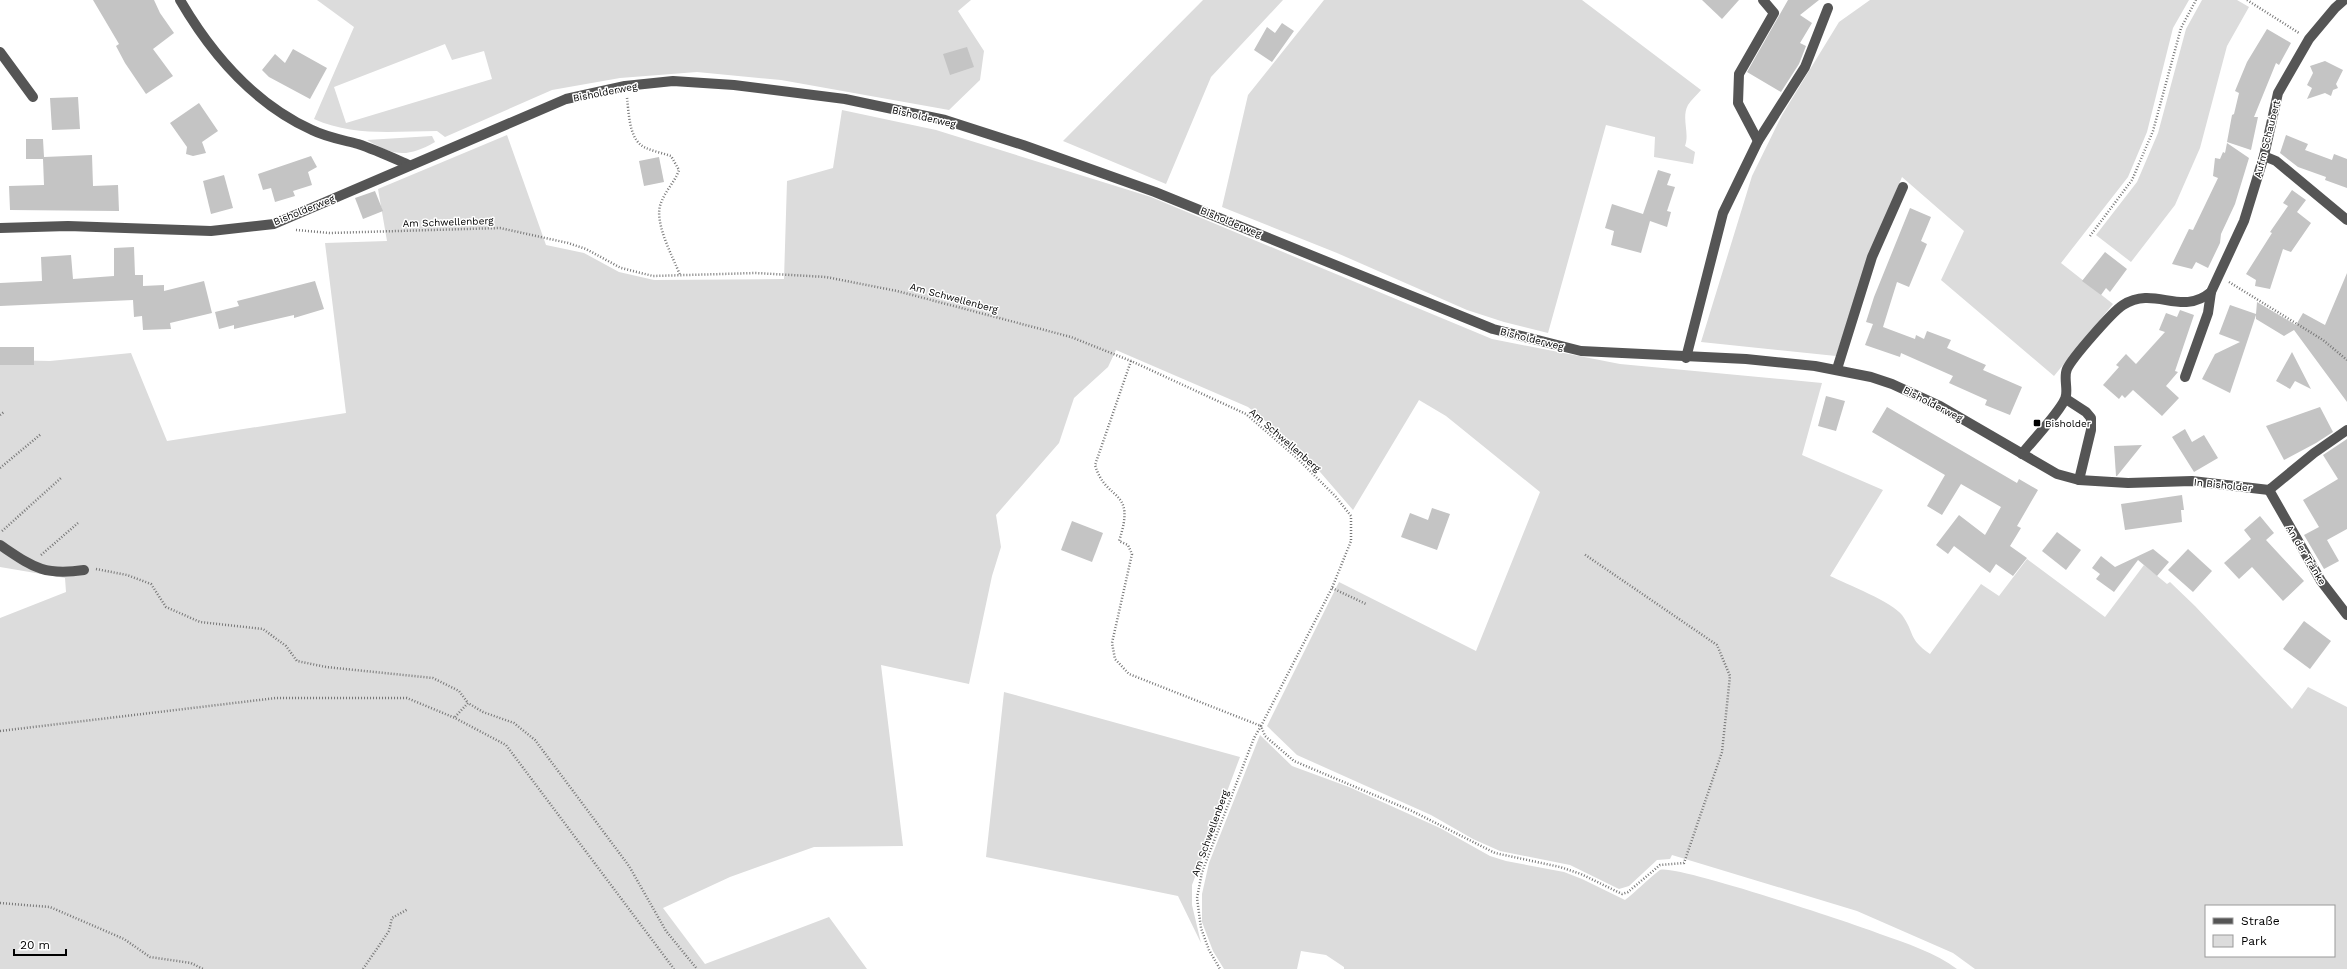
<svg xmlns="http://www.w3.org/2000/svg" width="2347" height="969" viewBox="0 0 2347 969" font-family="'Work Sans',sans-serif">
  <rect width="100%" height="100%" fill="#fff"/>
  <g fill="#dcdcdc" fill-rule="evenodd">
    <path d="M317,0H971L958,11L984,51L980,80L949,110L781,80L697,72L620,78L552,90L445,137L437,131C395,131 354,137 314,119L354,27ZM445,44L452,60L484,51L492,79L346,123L334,87Z"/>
    <polygon points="1203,0 1283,0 1211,77 1166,184 1063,141"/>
    <path d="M1324,0H1582L1701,90C1697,95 1691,100 1688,105C1681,118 1690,133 1685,146L1695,152L1693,164L1654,157L1655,137L1606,125L1548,333L1504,322L1467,310L1337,253L1222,207L1248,95Z"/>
    <polygon points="1870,0 2189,0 2173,28 2147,132 2128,177 2061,263 2113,304 2054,376 1941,280 1964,231 1902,177 1868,257 1836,356 1701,342 1752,176 1782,115 1839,22"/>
    <polygon points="2202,0 2237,0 2249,7 2227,46 2200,148 2175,205 2131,262 2096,235 2137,182 2158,133 2186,29"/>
    <path d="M842,110L936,130L1151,197L1492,339L1620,364L1822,383L1802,455L1883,490L1830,576C1847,584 1892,602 1902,615C1915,633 1908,639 1930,654L1981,584L1999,596L2027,559L2105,617L2144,565L2167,584L2170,582L2195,606L2292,709L2308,687L2347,707V969H1975L1953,953L1857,911L1672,855L1670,859L1657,860L1629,886L1619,889L1570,865L1500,851L1473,839L1431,815L1297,755L1267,726L1339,582L1476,651L1540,492L1446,416L1419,400L1353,510L1301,450L1248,407L1116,350L1108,367L1074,398L1059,443L996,515L1001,547L992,576L969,684L881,665L903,846L814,847L730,877L663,908L705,964L829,917L867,969H0V618L66,592L65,578L0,567V360L50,361L131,353L167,441L346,413L325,243L387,241L378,189L507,135L546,245L584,253L619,272L654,280L784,279L787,181L833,168ZM2206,906H2334V956H2206Z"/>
    <path d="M432,136L435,142C407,158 394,156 367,140Z"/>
    <polygon points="1004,692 1240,757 1192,885 1192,905 1201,943 1178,896 986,857"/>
    <path d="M1260,735L1292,766L1349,787L1440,828L1490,856L1506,861L1564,872L1582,879L1625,900C1632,895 1655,873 1660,870C1674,864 1855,924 1880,934C1906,943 1936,953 1957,969H1344V967L1326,955L1301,951L1297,969H1224L1213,951L1202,922V894L1209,863Z"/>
  </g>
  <g fill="#c4c4c4">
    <polygon points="93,0 154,0 160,13 174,33 153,49 173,76 146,94 125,63 116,46 119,44"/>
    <polygon points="1702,0 1739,0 1722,19"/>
    <polygon points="1788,0 1819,0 1800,15 1812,23 1800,43 1806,46 1799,64 1781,92 1747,72"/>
    <polygon points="1282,23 1294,31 1272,62 1254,50 1267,27 1275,33"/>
    <polygon points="2267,29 2291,43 2279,65 2276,63 2254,117 2258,117 2251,150 2227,142 2232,115 2234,114 2239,93 2235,91 2247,62"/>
    <polygon points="967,47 974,67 950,75 943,54"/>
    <polygon points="293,49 327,68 310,99 269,77 262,70 275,54 285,63"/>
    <polygon points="2325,61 2343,70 2336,84 2338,88 2333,90 2331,96 2325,93 2307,99 2312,88 2307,85 2313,73 2310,66"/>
    <polygon points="78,97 80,129 52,130 50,98"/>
    <polygon points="199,103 218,131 202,142 206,153 193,156 186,154 187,147 170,123"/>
    <polygon points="2286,135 2308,144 2305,150 2332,160 2334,154 2347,159 2347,188 2325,180 2326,177 2298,167 2280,153"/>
    <polygon points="26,139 43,139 44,157 92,155 93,186 118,185 119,211 10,210 9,186 44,185 43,159 26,159"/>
    <polygon points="2227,143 2249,158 2235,204 2221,234 2220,243 2208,268 2196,262 2192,269 2172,264 2189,229 2193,230 2218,178 2213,176 2215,158 2220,159 2223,152 2225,153"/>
    <polygon points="311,156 317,167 308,172 312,185 293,191 295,196 275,202 271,188 263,190 258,174"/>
    <polygon points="659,157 664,182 644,186 639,161"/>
    <polygon points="1658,170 1671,174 1667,185 1675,187 1667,211 1671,212 1667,227 1650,221 1641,253 1611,245 1614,231 1605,228 1612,204 1643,214"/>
    <polygon points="224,175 233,208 211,214 203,181"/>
    <polygon points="2292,190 2306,200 2297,212 2311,223 2291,252 2283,249 2270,289 2255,286 2256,280 2246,274 2272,233 2270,232 2288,206 2283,203"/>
    <polygon points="375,191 383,211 363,219 355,198"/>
    <polygon points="1910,208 1931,217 1921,241 1927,244 1909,287 1897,282 1883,327 1915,339 1916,335 1924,339 1927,331 1951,340 1947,348 1986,365 1983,370 2022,387 2010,415 1985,405 1987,400 1949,383 1953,376 1901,353 1900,357 1865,345 1873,324 1866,322 1874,297"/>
    <polygon points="134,247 135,275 143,275 143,286 164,285 164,291 204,281 212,313 170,323 171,329 143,330 142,316 134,317 133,300 0,306 0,283 42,281 41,257 71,255 73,279 114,276 114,248"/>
    <polygon points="2105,252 2127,269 2110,292 2106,288 2101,295 2082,281"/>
    <polygon points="2347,273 2347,402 2294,330 2284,336 2256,319 2256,315 2230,393 2202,379 2215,354 2240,342 2219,334 2230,305 2256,314 2257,302 2296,325 2303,313 2325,325"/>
    <polygon points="315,281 324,309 294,318 294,315 234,329 234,325 219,329 215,312 239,306 237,301"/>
    <polygon points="2180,310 2194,315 2175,371 2178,372 2166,386 2179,398 2162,416 2133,390 2125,398 2122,395 2119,399 2103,385 2119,367 2116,365 2126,354 2136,364 2165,332 2159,330 2166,313 2177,317"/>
    <rect x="0" y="347" width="34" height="18"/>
    <polygon points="2292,352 2311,389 2295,381 2290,389 2276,381"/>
    <polygon points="1826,396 1845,401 1836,431 1818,426"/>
    <polygon points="1887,407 2017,483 2019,479 2038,490 2017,526 2021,528 2010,546 2027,558 2013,576 1996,564 1990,573 1954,546 1948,554 1936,545 1959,515 1985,535 2001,507 1961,484 1942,515 1927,506 1945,475 1872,432"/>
    <polygon points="2320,407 2333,432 2316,443 2284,460 2266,426"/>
    <polygon points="2185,429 2192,442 2204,435 2218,458 2194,472 2172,437"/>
    <polygon points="2347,439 2347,529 2327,540 2339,561 2324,569 2304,535 2319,527 2303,500 2338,479 2323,455"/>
    <polygon points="2142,445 2117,476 2116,476 2114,446"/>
    <polygon points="2182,495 2184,510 2181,510 2182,522 2125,530 2121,504"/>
    <polygon points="1432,508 1450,514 1437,550 1401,537 1410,513 1428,520"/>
    <polygon points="2260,516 2274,533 2266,540 2304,581 2283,601 2252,567 2239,579 2224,563 2251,539 2244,530"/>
    <polygon points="1072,521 1103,533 1092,562 1061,550"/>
    <polygon points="2057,532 2081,550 2066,570 2042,551"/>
    <polygon points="2153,549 2169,562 2157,576 2138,560 2114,592 2096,579 2100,574 2092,568 2101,556 2115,567"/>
    <polygon points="2188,549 2212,571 2193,592 2168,570"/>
    <polygon points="2304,621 2331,641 2310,669 2283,649"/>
  </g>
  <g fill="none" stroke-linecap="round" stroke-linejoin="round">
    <g stroke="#777" stroke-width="2.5" stroke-dasharray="1 2" stroke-linecap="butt">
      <polyline points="2247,0 2299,33"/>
      <path d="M627,98C629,114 629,139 644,147C652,151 662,153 671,156L679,170C675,182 665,191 661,203C653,221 673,257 680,275"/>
      <polyline points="296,230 330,233 500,228 568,243 586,249 621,268 653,276 756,273 826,277 897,291 1071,337 1131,361 1246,414 1297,458 1336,497 1351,516 1351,541 1332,588 1261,726 1265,736 1294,761 1412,811 1495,853 1560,867 1581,874 1622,894 1628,892 1660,865 1684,863 1722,752 1730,676 1717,645 1584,554"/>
      <polyline points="2090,236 2132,180 2153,131 2181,28 2196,0"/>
      <polyline points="2229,282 2323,340 2347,360"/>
      <path d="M1131,361L1095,465C1106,503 1137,487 1119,541L1128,545L1132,554L1112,643L1115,659L1129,674L1261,726L1254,738L1202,872L1197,898L1201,928L1209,950L1220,969"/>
      <polyline points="0,415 4,412"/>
      <polyline points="0,468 41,434"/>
      <polyline points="2,531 61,478"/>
      <polyline points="41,555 78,523"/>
      <polyline points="96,569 127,575 151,584 166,607 200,622 263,629 286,646 297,661 326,667 433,678 459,691 468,703"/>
      <polyline points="1332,588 1366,604"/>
      <polyline points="455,717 468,703 483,712 514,723 535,740 629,866 666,931 697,969"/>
      <polyline points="0,731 276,698 407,698 455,718 506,745 674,969"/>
      <polyline points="0,903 50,907 124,939 150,957 191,963 203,969"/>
      <polyline points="363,969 389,931 392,918 408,909"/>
    </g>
    <g stroke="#555" stroke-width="10">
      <path d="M180,0C212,55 253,103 312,130C326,137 343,140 358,144C376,150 393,158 409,165"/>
      <polyline points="0,52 33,97"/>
      <polyline points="1758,141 1738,103 1739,74 1774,13 1763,0"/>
      <polyline points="2264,156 2276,161 2347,220"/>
      <polyline points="0,228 68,226 211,231 274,224 566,99 625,86 673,81 734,85 845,99 945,120 1023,145 1155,192 1493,329 1581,351 1746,359 1815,366 1871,377 1892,384 1940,406 2057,474 2079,480 2091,430 2091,418 2086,412 2066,399"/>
      <polyline points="1686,358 1723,213 1758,141 1805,67 1828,8"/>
      <polyline points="1837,369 1872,257 1903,187"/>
      <polyline points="2185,377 2208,313 2211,292"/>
      <path d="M2022,454C2032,441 2059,413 2065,399C2069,391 2063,378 2067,369C2072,358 2112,312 2123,305C2155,285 2181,317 2211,292L2244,221L2264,156L2278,93L2309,39L2335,8L2344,0"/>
      <polyline points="2079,480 2128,483 2192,481 2269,490 2314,453 2347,430"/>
      <polyline points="2269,490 2321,581 2347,615"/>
      <path d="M0,545C33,567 43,576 84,570"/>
    </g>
  </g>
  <rect fill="#000" stroke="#fff" stroke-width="1.5" x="2033" y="419" width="8" height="8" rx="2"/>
  <g text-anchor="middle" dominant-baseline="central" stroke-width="3" stroke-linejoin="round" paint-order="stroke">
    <g font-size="10" fill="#000" stroke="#fff">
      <text transform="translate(605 92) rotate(-11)">Bisholderweg</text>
      <text transform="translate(924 117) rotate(13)">Bisholderweg</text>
      <text transform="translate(2267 139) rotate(-76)">Aufm Schaubert</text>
      <text transform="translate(304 210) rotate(-22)">Bisholderweg</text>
      <text transform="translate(448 222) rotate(-2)">Am Schwellenberg</text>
      <text transform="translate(1231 222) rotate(22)">Bisholderweg</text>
      <text transform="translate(954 298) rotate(15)">Am Schwellenberg</text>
      <text transform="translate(1532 339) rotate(14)">Bisholderweg</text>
      <text transform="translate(1933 404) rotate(27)">Bisholderweg</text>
      <text transform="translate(1285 440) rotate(41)">Am Schwellenberg</text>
      <text transform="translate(2223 485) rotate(6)">In Bisholder</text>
      <text transform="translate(2306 555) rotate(59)">An der Tränke</text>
      <text transform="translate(1210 833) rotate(-70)">Am Schwellenberg</text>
    </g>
    <g font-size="10" fill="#000" stroke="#fff" text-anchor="start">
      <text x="2045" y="423">Bisholder</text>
    </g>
  </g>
  <rect x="2205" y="905" width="130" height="52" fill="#ffffff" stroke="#999999"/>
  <rect x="2213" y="918" width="20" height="6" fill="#555555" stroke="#999999"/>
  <text x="2241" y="925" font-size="12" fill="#000000">Straße</text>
  <rect x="2213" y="935" width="20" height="12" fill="#dcdcdc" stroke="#999999"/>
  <text x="2241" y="945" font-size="12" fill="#000000">Park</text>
  <path d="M14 949v6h52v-6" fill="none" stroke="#000000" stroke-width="2"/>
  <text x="20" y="949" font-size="12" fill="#000000" stroke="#ffffff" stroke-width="3" paint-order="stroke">20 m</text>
</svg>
